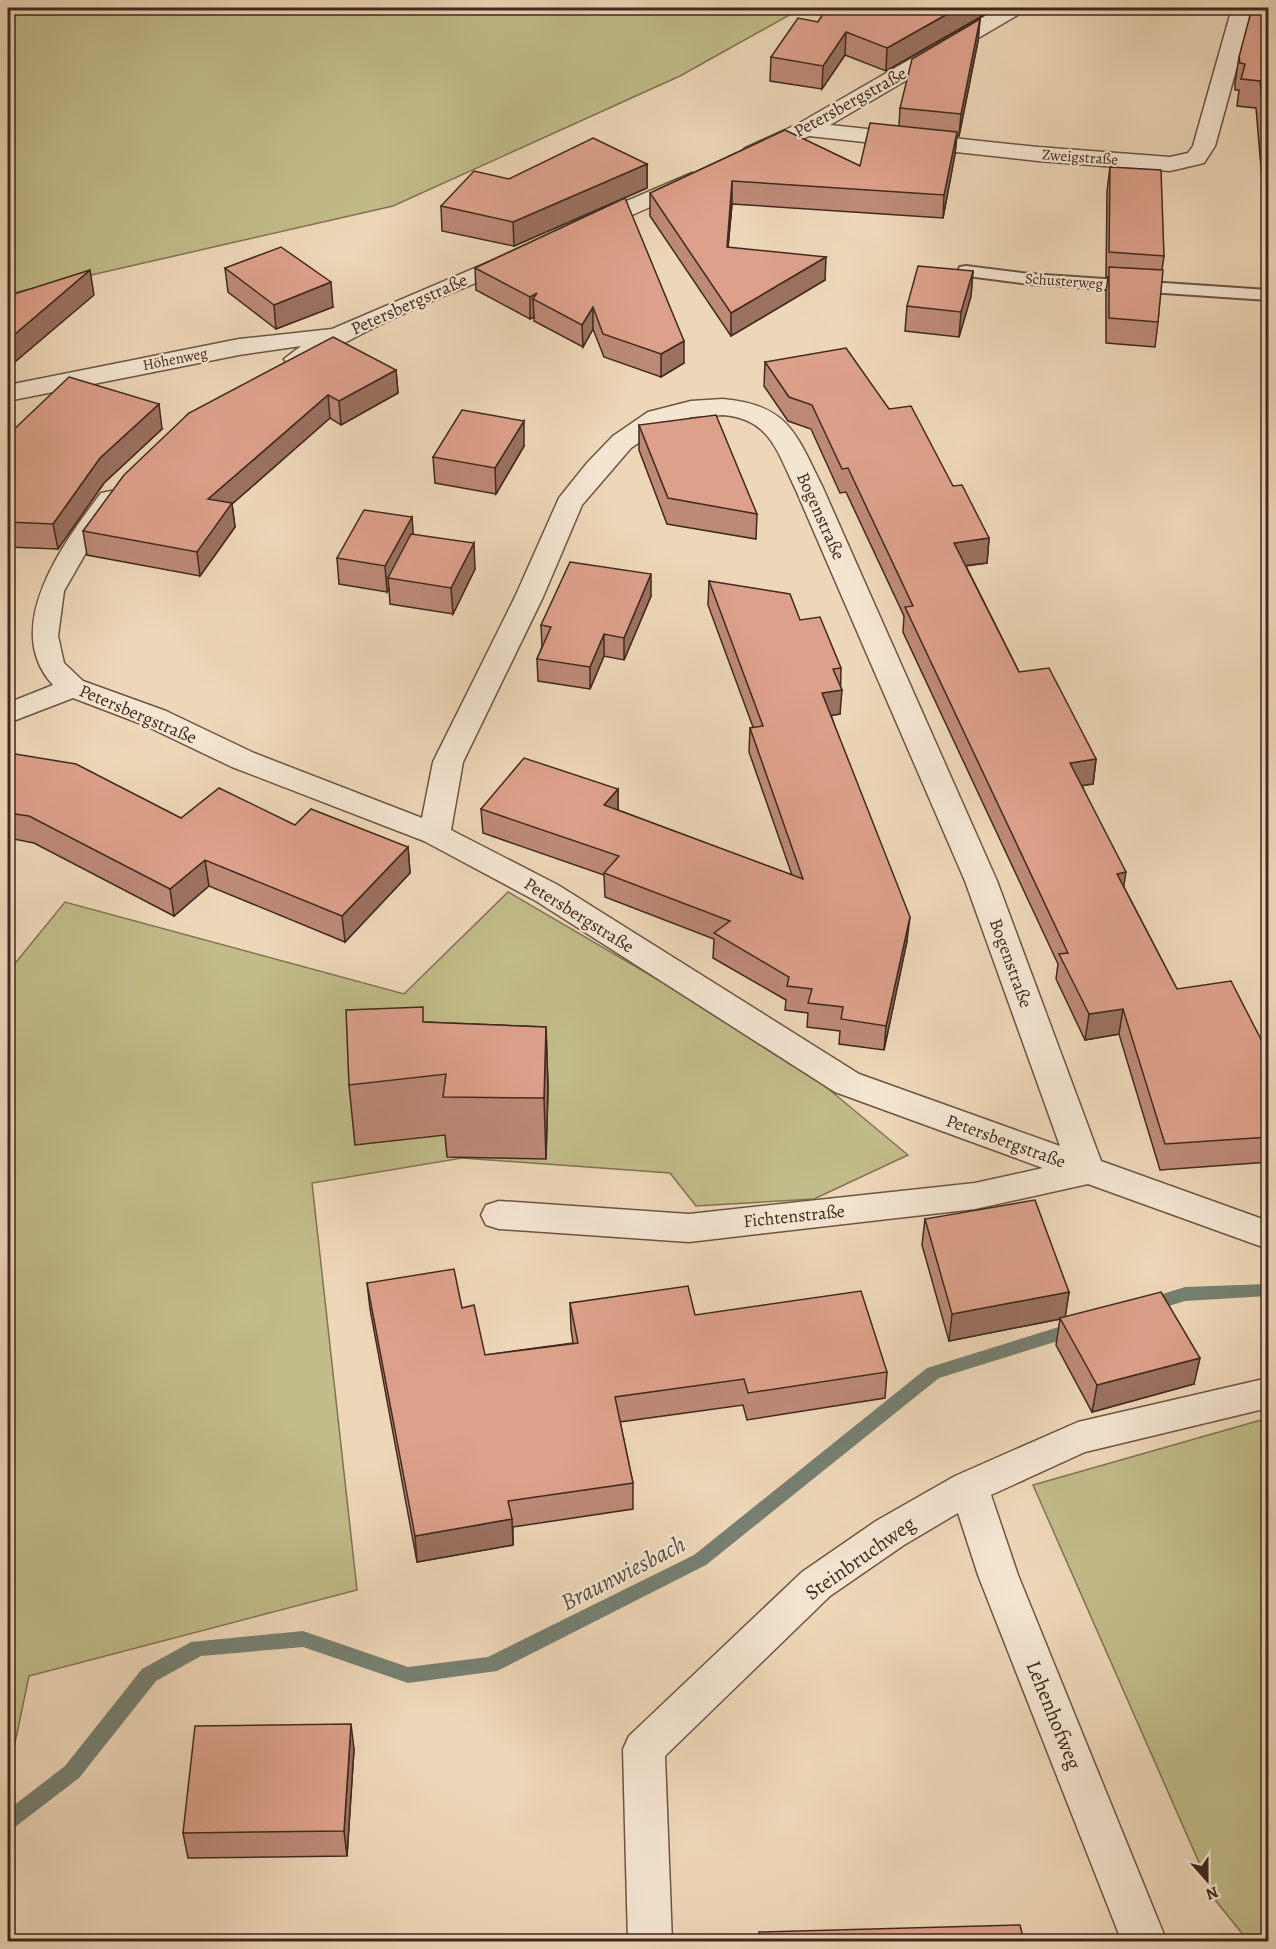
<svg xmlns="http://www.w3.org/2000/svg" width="1276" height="1949" viewBox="0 0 1276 1949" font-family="Alegreya,serif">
  <rect width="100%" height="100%" fill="#eed7b8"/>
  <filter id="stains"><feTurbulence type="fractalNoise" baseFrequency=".00333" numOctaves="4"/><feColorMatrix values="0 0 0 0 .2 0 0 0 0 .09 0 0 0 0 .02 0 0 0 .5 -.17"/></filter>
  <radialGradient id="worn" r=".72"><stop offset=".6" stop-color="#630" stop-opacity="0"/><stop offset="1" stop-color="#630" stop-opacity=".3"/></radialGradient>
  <g fill="#c1bc89" stroke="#817254" stroke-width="1.5">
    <polygon points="8,8 802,8 680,76 393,206 8,294"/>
    <polygon points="508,892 790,1057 908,1155 814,1199 696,1206 670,1173 462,1158 312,1183 357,1590 29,1676 8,1776 8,972 65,902 404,994"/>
    <polygon points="1268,1418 1268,1941 1249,1942 1216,1901 1033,1485"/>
  </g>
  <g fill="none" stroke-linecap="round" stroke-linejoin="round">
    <g fill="#768072" fill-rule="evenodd">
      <polygon points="1268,1284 1268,1296 1185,1301 1146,1313 1140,1311 1138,1306 1140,1301 1185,1287"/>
      <polygon points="1078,1321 1084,1323 1086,1328 1084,1333 939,1378 706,1565 497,1671 408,1683 303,1647 201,1656 156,1681 79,1778 15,1827 8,1830 8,1810 65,1766 142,1669 191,1642 303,1631 408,1667 488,1657 694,1555 927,1368"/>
    </g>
    <defs>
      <polygon id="service" points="966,266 1030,274 1268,290 1268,300 1030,284 960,275 958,271 960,267"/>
      <g id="minor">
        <polygon points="999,8 1024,8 1021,13 830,125 1038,147 1170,157 1188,153 1193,146 1232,8 1253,8 1215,146 1204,163 1170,171 1038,161 809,136 761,158 745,158 741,153 745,148 798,124"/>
        <polygon points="692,173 700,175 704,180 700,185 596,231 588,233 580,231 576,226 580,221"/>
        <path d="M517,250L526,252L529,257L526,262C468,287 405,310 350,340C331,350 309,370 288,364L284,359L301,346L239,355L8,401V385L239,339L332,329Z"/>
        <path d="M723,399C789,405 796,434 823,488L997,881L1101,1161L1268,1221V1249L1088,1184L975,1209L689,1242L499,1229L486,1225L481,1215L486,1205L499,1201L689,1214L975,1183L1043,1168L835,1092L536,901L424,841L232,767L144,725L73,698L8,723V703L53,685C0,628 64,542 101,493L111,491L121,493L125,499L88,549L64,591L58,636L64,663L83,681L166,711L254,753L422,818L433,762L515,597L559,498L587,463L613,436L648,412L691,401ZM723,415C770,419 777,451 795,488L965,881L1060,1146L859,1074L558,885L451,830L463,762L543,597L582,505L631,448L666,424L692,417Z"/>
        <polygon points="1268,1378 1268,1408 1085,1452 991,1495 1018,1575 1167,1942 1122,1942 978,1575 958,1513 904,1545 830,1596 665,1756 672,1942 628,1942 623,1749 629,1736 802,1572 876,1521 955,1476 1078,1422"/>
      </g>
    </defs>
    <use href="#service" stroke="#6c5444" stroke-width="4"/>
    <use href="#minor" stroke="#6c5444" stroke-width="3"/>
    <use href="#service" fill="#f4e5d1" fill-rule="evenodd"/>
    <use href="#minor" fill="#f4e5d1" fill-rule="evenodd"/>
  </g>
  <g fill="#be8a78" stroke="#41291e" stroke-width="1.5">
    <polygon points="827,8 996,8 886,71 845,55 822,89 770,81 771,57 818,22"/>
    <polygon points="1269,8 1269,215 1265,215 1256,108 1237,106 1239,90 1235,90 1235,83 1239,57"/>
    <polygon points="980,19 978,41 959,136 957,136 955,154 943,218 732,204 728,247 825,280 731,336 650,216 650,193 785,130 860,166 899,126 900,108"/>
    <polygon points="647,164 647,188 514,246 442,231 441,206"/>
    <polygon points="1110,167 1164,256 1162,270 1158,322 1155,347 1106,343 1106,291 1108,277 1106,277 1107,191"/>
    <polygon points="625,198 684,363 661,377 604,357 593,329 583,347 534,321 534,317 530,319 476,290 475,268"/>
    <polygon points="225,268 333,307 276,329 228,292"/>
    <polygon points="973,271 971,296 959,337 905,331 907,306"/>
    <polygon points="765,362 889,409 953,486 989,538 987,563 966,566 1019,672 1096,759 1093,784 1082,785 1124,887 1177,989 1269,1055 1269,1162 1160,1170 1119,1034 1085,1040 1056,979 1058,964 903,632 904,616 846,492 840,493 811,429 788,421 764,386"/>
    <polygon points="396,370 398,393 341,425 330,418 232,504 235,527 200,576 87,555 83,531 189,413"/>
    <polygon points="639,425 757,514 756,539 667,524 639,450"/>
    <polygon points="162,429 104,483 58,549 8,547 8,435"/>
    <polygon points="524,446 496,494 435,483 433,457"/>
    <polygon points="337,558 475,569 453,614 390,604 389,589 387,592 339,584"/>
    <polygon points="709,581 800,620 841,668 840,714 831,715 907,941 884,1050 839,1044 840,1031 807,1027 808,1013 785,1010 786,1000 713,958 714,939 605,897 604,875 483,833 481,809 618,789 618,810 792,875 749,752 750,728 753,727 708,605"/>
    <polygon points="651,596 624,660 604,656 590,689 538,681 537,659 542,647 541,625"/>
    <polygon points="8,766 181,818 295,825 408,847 410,873 345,942 209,886 174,916 34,843 8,838"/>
    <polygon points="424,1022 546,1027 548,1088 546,1159 447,1157 445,1135 355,1145 349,1085"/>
    <polygon points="925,1219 1069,1292 1065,1317 1194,1384 1092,1412 1056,1345 1060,1319 949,1341 922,1245"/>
    <polygon points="367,1283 462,1308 485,1355 573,1343 571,1329 570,1303 695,1315 887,1372 885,1398 747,1420 743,1405 620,1422 633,1483 633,1509 513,1527 513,1545 417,1562 370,1309"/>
    <polygon points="354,1749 347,1856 188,1858 183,1833"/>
  </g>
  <g fill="#9b7161" stroke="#41291e" stroke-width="1.5">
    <polygon points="958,8 996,8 886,71 887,48"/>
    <polygon points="980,19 978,41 959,136 961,114"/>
    <polygon points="846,32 845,55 822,89 823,66"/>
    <polygon points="957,132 955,154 943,218 944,195"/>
    <polygon points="647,164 647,188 514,246 513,222"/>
    <polygon points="732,181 732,204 726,269 727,247"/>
    <polygon points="826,257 825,280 731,336 731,313"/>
    <polygon points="90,270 94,295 10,366 8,367 8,340"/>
    <polygon points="973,271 971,296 959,337 961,312"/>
    <polygon points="331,282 333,307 276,329 274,305"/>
    <polygon points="537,293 533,299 534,317 530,319 530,297"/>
    <polygon points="593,307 593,329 583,347 582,325"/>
    <polygon points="684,341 684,363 661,377 661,354"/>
    <polygon points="396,370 398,393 341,425 339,401"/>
    <polygon points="328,395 330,418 232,504 235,527 200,576 197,552 208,499"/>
    <polygon points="159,404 162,429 104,483 58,549 53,524 100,458"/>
    <polygon points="524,421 524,446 496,494 495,468"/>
    <polygon points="412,517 414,543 388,578 389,589 387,592 385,566"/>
    <polygon points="989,538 987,563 952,567 954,543"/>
    <polygon points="474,543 475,569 453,614 451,588"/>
    <polygon points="651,574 651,596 624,660 624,638"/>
    <polygon points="604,634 604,656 590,689 590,667"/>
    <polygon points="842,690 840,714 821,717 822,693"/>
    <polygon points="1096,759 1093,784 1066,788 1070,763"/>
    <polygon points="618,789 618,813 604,805"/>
    <polygon points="408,847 410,873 345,942 342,916"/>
    <polygon points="205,860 209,886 174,916 170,889"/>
    <polygon points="1126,872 1122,898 1117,874"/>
    <polygon points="910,917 907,941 884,1050 886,1026"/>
    <polygon points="1123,1009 1119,1034 1085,1040 1089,1014"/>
    <polygon points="546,1027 548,1088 546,1159 544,1098"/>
    <polygon points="1069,1292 1065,1318 949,1341 952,1314"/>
    <polygon points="1200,1358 1194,1384 1092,1412 1097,1385"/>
    <polygon points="512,1519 513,1545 417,1562 415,1536"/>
    <polygon points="351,1724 354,1749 347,1856 344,1831"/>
  </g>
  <g fill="#dda18b" stroke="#41291e" stroke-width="1.5">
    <polygon points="827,8 958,8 887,48 846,32 823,66 771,57 798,18 818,22"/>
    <polygon points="1252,8 1269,8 1269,177 1260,81 1241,79 1245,64 1240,63 1239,57"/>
    <polygon points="980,19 961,114 900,108 912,59"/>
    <polygon points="870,123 957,132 944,195 732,181 727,247 826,257 731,313 650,193 785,130 860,166"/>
    <polygon points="593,138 647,164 513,222 441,206 474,171 509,179"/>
    <polygon points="1110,167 1161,170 1164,256 1109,252"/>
    <polygon points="625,198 684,341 661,354 603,334 593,307 582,325 533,299 537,293 530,297 475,268"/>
    <polygon points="281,247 331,282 274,305 225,268"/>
    <polygon points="918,266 973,271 961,312 907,306"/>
    <polygon points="1109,267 1163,270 1158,322 1109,318"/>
    <polygon points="90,270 8,340 8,296"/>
    <polygon points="333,337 396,370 339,401 328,395 208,499 232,503 197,552 83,531 124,475 189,413"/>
    <polygon points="846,348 889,409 911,406 953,486 962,485 989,538 954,543 1019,672 1049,668 1096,759 1070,763 1126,872 1117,874 1177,989 1231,981 1269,1055 1269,1137 1165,1144 1123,1009 1089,1014 1059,954 1068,953 905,607 913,606 848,468 842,469 812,405 789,397 765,362"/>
    <polygon points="69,377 159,404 100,458 53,524 8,522 8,435"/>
    <polygon points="462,410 524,421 495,468 433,457"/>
    <polygon points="716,415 757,514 668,498 639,425"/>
    <polygon points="364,510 412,517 385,566 337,558"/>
    <polygon points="411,534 474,543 451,588 388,578"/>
    <polygon points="570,562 651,574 624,638 604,634 590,667 537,659 551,627 541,625"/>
    <polygon points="709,581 790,594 800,620 820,617 841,668 833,669 842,690 822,693 910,917 886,1026 841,1019 843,1007 808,1003 812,989 787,986 789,977 714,933 730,921 604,873 619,856 481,809 524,758 618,789 604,805 803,879 750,728 763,726"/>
    <polygon points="15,754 76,764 181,818 219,788 295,825 311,809 408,847 342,916 205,860 170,889 29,816 8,813 8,766"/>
    <polygon points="423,1007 423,1022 546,1027 544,1098 443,1097 446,1074 349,1085 346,1010"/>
    <polygon points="1035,1200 1069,1292 952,1314 925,1219"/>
    <polygon points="454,1269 462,1308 474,1305 485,1355 578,1343 570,1303 688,1286 695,1315 861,1291 887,1372 748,1393 744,1379 615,1397 633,1483 508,1501 512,1519 415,1536 367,1283"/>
    <polygon points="1161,1292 1200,1358 1097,1385 1060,1318"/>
    <polygon points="351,1724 344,1831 183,1833 195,1726"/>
    <polygon points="1020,1925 1024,1941 760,1941 759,1932"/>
  </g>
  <g text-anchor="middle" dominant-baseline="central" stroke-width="4.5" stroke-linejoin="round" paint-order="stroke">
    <g font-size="15" fill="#41291e" stroke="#f4e5d1">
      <text transform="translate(1080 157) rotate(4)">Zweigstraße</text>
      <text transform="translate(1064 281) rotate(4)">Schusterweg</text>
      <text transform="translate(175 359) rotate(-11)">Höhenweg</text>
    </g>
    <g font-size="18" fill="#41291e" stroke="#f4e5d1">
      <text transform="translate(850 102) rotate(-29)">Petersbergstraße</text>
      <text transform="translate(409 304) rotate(-24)">Petersbergstraße</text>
      <text transform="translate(821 516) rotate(66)">Bogenstraße</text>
      <text transform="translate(138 714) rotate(23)">Petersbergstraße</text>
      <text transform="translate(579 915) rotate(32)">Petersbergstraße</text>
      <text transform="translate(1011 963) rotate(70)">Bogenstraße</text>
      <text transform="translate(1006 1141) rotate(20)">Petersbergstraße</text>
      <text transform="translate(794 1216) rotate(-6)">Fichtenstraße</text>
    </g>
    <g font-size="21" fill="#41291e" stroke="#f4e5d1">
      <text transform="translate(860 1558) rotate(-35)">Steinbruchweg</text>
      <text transform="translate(1054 1715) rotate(68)">Lehenhofweg</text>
    </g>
    <g font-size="24" font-style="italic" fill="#574d41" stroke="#f4e5d1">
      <text transform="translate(623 1573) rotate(-27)">Braunwiesbach</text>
    </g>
  </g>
  <rect width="1276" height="1949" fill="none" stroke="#eed7b8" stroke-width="30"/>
  <rect x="9" y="9" width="1258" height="1931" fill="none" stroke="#41291e" stroke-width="3"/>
  <rect x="15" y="15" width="1246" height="1919" fill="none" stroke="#41291e" stroke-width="1.5"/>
  <g transform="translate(1207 1880) rotate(159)" stroke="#f4e5d1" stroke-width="4.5" paint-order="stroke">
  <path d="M0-4.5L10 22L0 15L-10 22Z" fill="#41291e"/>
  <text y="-9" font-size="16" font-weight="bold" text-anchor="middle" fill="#41291e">N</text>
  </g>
  <rect width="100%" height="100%" filter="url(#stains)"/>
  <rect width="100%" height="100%" fill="url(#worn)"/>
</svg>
